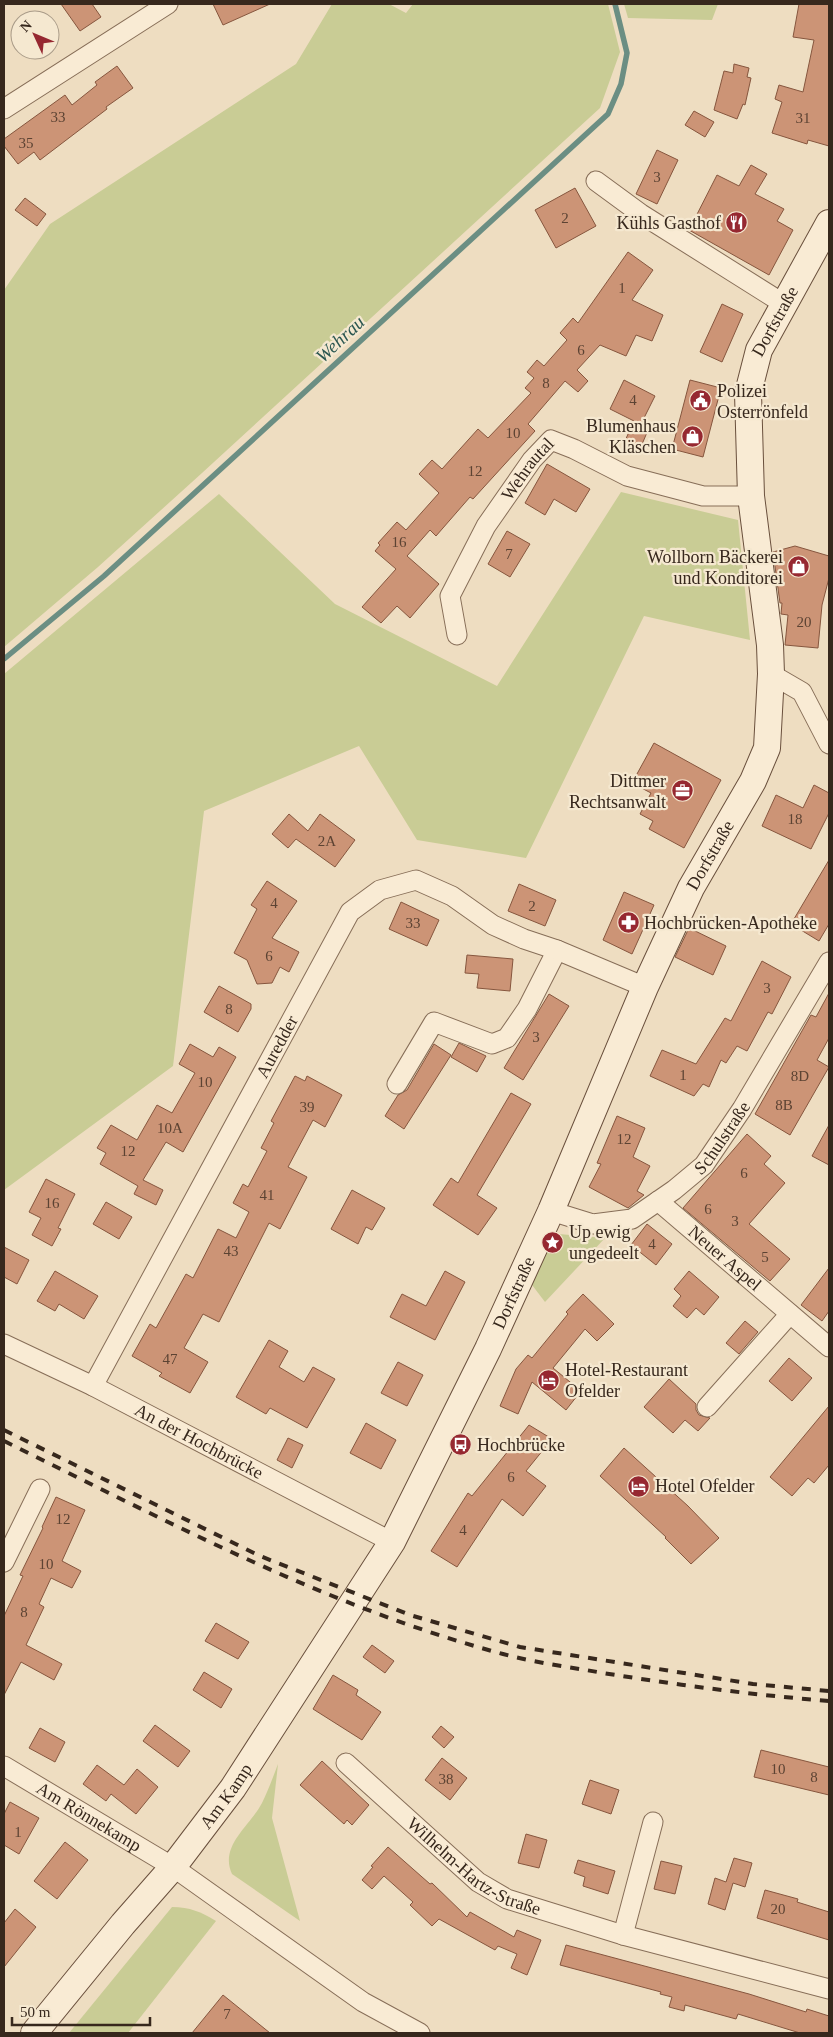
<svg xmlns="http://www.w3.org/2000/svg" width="833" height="2037" viewBox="0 0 833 2037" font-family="Georgia,serif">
  <rect width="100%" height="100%" fill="#eeddc1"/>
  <g fill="#c9cc95">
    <polygon points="332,4 389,4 406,13 413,4 608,4 620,52 600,108 202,473 98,567 4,647 4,290 50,224 296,64"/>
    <polygon points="624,4 718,4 712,20 628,18"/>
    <polygon points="621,492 738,520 750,640 644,616 526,858 417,840 359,746 204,811 173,1066 4,1190 4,674 219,494 335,604 497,686"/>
    <polygon points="547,1233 605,1238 545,1302 526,1277"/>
    <path d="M278,1764L272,1818L300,1921L232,1874C219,1846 250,1826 262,1803C268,1791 273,1777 278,1764Z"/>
    <path d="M172,1907C190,1907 201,1912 216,1921L128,2033H69Z"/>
  </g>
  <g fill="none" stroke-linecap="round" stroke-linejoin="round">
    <polyline stroke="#6b8e83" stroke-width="5.5" points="4,659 104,576 608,114 621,84 627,53 615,4"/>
  </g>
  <g fill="#cc9476" stroke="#86563e">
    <polygon points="61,4 92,4 101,17 80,31"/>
    <polygon points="213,4 270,4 223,25"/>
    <polygon points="799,4 829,4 829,146 808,140 807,144 772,133 782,102 775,99 779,85 803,92 814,40 793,37"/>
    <polygon points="734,64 749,68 747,77 751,78 745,105 743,104 737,119 714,110 724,71 733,73"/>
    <polygon points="117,66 133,88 106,107 107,109 40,160 34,152 18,164 4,146 4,139 65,95 72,105 97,85 95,82"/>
    <polygon points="694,111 714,122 705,137 685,125"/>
    <polygon points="657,150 678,160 657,204 636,194"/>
    <polygon points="751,165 767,174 755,194 784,209 777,221 793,230 769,275 689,230 717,175 739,186"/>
    <polygon points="575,188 596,226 556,248 535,210"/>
    <polygon points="25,198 46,214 37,226 15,210"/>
    <polygon points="628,252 653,270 632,300 663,315 652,341 636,335 626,356 600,345 577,370 588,381 578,392 565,381 528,424 535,431 473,499 470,497 436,536 430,530 407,556 439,584 410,618 397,606 381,623 362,607 396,569 375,551 380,545 378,543 397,522 406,530 439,493 419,474 432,460 442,469 478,429 488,438 531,393 525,388 534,378 527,372 537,360 544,366 567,340 560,333 573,318 578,323"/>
    <polygon points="722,304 743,314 722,362 700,352"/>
    <polygon points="624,380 655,396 643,420 651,423 640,449 624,443 634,421 610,409"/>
    <polygon points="690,380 721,388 703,457 672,449"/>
    <polygon points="547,464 590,489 576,512 554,499 545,515 525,503"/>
    <polygon points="507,531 530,544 510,577 488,564"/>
    <polygon points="795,546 829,556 829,578 822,605 818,648 785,645 788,615 781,614 782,603 780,603 773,552"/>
    <polygon points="654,743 721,780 684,848 649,829 653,821 640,814 651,793 632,783"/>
    <polygon points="814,785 829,793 829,813 811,849 762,826 776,795 803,808"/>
    <polygon points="289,814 308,831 320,814 355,840 335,867 296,839 288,848 272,834"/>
    <polygon points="829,860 829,924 819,941 791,924"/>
    <polygon points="267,881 297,901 272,938 299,952 289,972 280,967 272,983 257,984 247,960 234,953 257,909 251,905"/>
    <polygon points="519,884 556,900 545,926 508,911"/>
    <polygon points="624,892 654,905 632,954 603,940"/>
    <polygon points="401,902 439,920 427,946 389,929"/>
    <polygon points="689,928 726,946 713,975 675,957"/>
    <polygon points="467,955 513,959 510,991 477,988 479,974 465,973"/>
    <polygon points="762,961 791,977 772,1014 768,1012 747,1051 737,1046 726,1063 721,1060 709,1087 703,1084 694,1096 650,1076 662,1050 696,1064 725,1018 731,1021"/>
    <polygon points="219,986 251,1004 251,1009 238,1032 204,1012"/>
    <polygon points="829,993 829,1038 817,1060 829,1067 790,1135 755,1114 811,1015 816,1017"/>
    <polygon points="549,994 569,1006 523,1080 504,1068"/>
    <polygon points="459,1043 486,1056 477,1072 451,1057"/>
    <polygon points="190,1044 213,1057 219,1047 236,1057 183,1152 166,1142 143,1180 163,1190 156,1205 134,1194 138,1186 100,1164 106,1153 97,1148 111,1125 137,1140 157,1105 172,1113 195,1073 179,1064"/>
    <polygon points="434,1044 451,1055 404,1129 385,1116 398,1095 407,1090"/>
    <polygon points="295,1076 305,1081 307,1076 342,1095 325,1127 313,1120 288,1167 307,1177 280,1229 269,1223 219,1322 203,1314 184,1348 208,1362 190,1393 159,1376 162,1373 132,1356 150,1324 156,1328 186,1274 193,1278 218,1229 236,1238 249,1212 233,1203 243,1184 248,1187 267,1151 261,1148 274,1123 271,1121"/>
    <polygon points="511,1093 531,1104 477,1195 497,1208 478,1235 433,1205 451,1178 458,1183"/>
    <polygon points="617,1116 645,1128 633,1157 650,1166 637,1191 644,1195 628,1208 589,1187 601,1164 597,1163"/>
    <polygon points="829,1125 829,1165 812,1156"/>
    <polygon points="747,1134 771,1156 764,1164 785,1183 749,1224 790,1259 770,1281 683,1208"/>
    <polygon points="46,1179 75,1194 58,1228 61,1229 52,1246 32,1235 41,1218 29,1212"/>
    <polygon points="352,1190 385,1208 372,1230 366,1227 358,1244 331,1229"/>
    <polygon points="106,1202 132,1217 119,1239 93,1224"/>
    <polygon points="647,1224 672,1244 656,1265 631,1245"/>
    <polygon points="4,1247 29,1260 17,1284 4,1277"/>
    <polygon points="829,1268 829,1311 822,1321 801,1305"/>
    <polygon points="55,1271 98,1296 84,1319 59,1304 55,1311 37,1301"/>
    <polygon points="445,1271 465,1282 435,1340 390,1317 402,1294 426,1306"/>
    <polygon points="689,1271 719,1297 704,1315 696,1308 687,1318 673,1306 681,1296 674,1289"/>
    <polygon points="583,1294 614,1324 597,1341 585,1329 553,1368 581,1391 566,1410 532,1382 518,1414 500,1406 516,1369 528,1355 532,1358 568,1314 566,1312"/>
    <polygon points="745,1321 758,1332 739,1354 726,1343"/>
    <polygon points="269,1340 288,1351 279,1367 304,1382 313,1367 335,1379 307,1428 270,1408 266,1414 236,1397"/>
    <polygon points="789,1358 812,1378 792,1401 769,1381"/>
    <polygon points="398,1362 423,1375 407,1406 381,1393"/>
    <polygon points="669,1379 696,1404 696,1410 699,1415 710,1418 698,1431 685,1420 673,1433 644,1407"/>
    <polygon points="829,1406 829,1465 814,1483 808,1478 792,1496 770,1477"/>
    <polygon points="366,1423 396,1440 381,1469 350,1453"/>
    <polygon points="529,1425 552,1439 526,1471 546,1486 523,1516 502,1499 457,1567 431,1551 468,1493 472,1496"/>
    <polygon points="288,1438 303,1445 292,1468 277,1460"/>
    <polygon points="624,1448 688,1506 719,1538 691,1564 665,1538 666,1537 600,1476"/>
    <polygon points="56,1497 85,1510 62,1561 81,1571 72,1588 51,1578 39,1604 44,1607 26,1645 62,1664 54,1680 21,1662 4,1695 4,1616 23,1576 20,1575 43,1528 42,1527"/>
    <polygon points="216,1623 249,1642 238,1659 205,1641"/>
    <polygon points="372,1645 394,1661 385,1673 363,1657"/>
    <polygon points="204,1672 232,1689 221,1708 193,1690"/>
    <polygon points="333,1675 358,1690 356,1695 381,1712 362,1740 313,1709"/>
    <polygon points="155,1725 190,1751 178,1767 143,1741"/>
    <polygon points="441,1726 454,1737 444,1748 432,1737"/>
    <polygon points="40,1728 65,1742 55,1762 29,1748"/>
    <polygon points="761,1750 829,1767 829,1795 754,1777"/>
    <polygon points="442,1758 467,1778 450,1800 425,1780"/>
    <polygon points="322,1761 369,1805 352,1825 347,1820 344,1824 300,1785"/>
    <polygon points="97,1765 124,1785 137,1769 158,1787 136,1814 111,1794 106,1801 83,1784"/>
    <polygon points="590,1780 619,1790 611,1814 582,1804"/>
    <polygon points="10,1802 39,1818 19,1854 4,1845 4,1814"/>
    <polygon points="526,1834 547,1840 539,1868 518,1863"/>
    <polygon points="65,1842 88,1860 57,1899 34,1881"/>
    <polygon points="388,1847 430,1884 432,1883 467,1917 470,1912 514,1937 517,1930 541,1940 527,1975 511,1968 517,1954 498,1946 495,1950 439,1919 432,1926 410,1905 413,1902 384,1876 372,1889 362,1880 373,1867 371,1866"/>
    <polygon points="734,1858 752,1863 745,1887 733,1883 725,1910 708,1904 715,1878 726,1882"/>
    <polygon points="578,1860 615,1871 608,1894 583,1886 585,1877 574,1873"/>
    <polygon points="661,1861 682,1866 675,1894 654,1889"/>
    <polygon points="765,1890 798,1899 797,1902 829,1912 829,1940 757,1918"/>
    <polygon points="15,1909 36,1927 4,1967 4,1923"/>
    <polygon points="566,1945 749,1994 806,2012 807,2009 829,2016 829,2033 800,2033 738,2014 736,2019 685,2005 684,2011 669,2007 672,1997 660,1994 661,1992 560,1965"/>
    <polygon points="223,1995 270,2033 192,2033"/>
  </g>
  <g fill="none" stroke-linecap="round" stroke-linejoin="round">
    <defs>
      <g id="street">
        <polyline points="4,109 168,4"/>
        <polyline points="596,181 641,214 784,304"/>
        <path id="s1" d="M457,635L450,596L486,526L532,460L551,440L574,449L627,476L703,496H751"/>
        <polyline points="771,674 802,692 829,744"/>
        <polyline points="397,1084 434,1022 492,1044 507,1038 527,1009 557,950 645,987"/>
        <path id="s2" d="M658,1201L829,1347"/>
        <path id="s3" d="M551,1211L593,1224L632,1219L674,1190L704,1165L742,1109L829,962"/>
        <path id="s4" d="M4,1344L93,1386L392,1542"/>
        <path id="s5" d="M93,1386L350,912L380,890L416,880L452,896L493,925L524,939L557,950"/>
        <polyline points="707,1407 790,1314"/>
        <polyline points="4,1562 40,1489"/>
        <path id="s6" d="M346,1763L478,1882L507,1899L623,1935L829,1989"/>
        <path id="s7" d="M4,1766L173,1867L363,2002L420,2033"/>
        <polyline points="623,1935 653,1822"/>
      </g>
      <g id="secondary">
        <path id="s8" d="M34,2033L123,1924L173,1867L233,1788L392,1542L488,1349L551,1211L645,987L691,888L753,781L767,748L771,674L770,645L751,496L748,393L759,350L829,223"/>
      </g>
    </defs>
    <use href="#street" stroke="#876e58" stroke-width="21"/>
    <use href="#secondary" stroke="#694f3c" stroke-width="28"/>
    <use href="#street" stroke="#f9ebd4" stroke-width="19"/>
    <use href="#secondary" stroke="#f9ebd4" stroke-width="26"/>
    <g stroke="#37281d" stroke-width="4" stroke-dasharray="9 9" stroke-linecap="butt">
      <polyline points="4,1430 260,1556 410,1615 520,1647 753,1684 829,1691"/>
      <path d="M4,1441C167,1521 327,1607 503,1654C536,1663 570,1667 603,1673C678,1685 753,1695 829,1701"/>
    </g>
  </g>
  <defs>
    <symbol id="restaurant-disc" viewBox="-11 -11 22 22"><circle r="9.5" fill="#962831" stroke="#f5e8d0"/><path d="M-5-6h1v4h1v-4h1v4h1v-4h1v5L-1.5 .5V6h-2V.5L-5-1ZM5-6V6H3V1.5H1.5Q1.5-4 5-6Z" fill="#fff"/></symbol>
    <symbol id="civic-disc" viewBox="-11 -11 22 22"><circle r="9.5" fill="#962831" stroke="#f5e8d0"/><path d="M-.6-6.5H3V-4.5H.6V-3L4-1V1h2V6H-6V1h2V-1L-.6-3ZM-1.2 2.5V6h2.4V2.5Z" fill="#fff"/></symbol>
    <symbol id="shop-disc" viewBox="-11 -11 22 22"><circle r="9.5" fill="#962831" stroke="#f5e8d0"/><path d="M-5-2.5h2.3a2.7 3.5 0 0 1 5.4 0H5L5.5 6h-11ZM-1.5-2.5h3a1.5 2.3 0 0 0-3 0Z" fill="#fff"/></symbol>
    <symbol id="office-disc" viewBox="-11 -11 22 22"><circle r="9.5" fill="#962831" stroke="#f5e8d0"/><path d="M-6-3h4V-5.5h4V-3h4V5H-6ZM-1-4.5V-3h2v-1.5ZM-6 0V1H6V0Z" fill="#fff"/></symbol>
    <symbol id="pharmacy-disc" viewBox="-11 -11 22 22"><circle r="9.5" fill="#962831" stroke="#f5e8d0"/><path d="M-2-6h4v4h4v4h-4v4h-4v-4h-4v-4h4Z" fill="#fff"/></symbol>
    <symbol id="sight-disc" viewBox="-11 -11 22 22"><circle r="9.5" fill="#962831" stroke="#f5e8d0"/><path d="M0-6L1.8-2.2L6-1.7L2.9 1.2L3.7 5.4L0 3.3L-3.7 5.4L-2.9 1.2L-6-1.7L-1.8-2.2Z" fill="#fff"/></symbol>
    <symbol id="hotel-disc" viewBox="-11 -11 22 22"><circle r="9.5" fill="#962831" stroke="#f5e8d0"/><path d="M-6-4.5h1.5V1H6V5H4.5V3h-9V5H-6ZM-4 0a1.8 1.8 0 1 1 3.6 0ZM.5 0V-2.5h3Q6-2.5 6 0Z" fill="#fff"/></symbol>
    <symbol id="bus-disc" viewBox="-11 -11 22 22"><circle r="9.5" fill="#962831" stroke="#f5e8d0"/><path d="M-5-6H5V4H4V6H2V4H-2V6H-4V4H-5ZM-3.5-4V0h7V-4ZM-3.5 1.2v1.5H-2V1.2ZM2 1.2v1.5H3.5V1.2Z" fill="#fff"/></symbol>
  </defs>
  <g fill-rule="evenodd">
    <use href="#restaurant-disc" x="724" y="210" width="25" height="25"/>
    <use href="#civic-disc" x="688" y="388" width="25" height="25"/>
    <use href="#shop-disc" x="680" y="424" width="25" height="25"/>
    <use href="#shop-disc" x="786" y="554" width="25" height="25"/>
    <use href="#office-disc" x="670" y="778" width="25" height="25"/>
    <use href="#pharmacy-disc" x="616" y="910" width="25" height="25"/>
    <use href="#sight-disc" x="540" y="1230" width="25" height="25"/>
    <use href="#hotel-disc" x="536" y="1368" width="25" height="25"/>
    <use href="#bus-disc" x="448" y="1432" width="25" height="25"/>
    <use href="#hotel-disc" x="626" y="1474" width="25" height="25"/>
  </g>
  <g text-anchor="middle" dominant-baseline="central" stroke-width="4.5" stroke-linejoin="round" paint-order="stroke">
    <g font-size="15" fill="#5c4333">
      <text x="58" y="117">33</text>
      <text x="803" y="118">31</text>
      <text x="26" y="143">35</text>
      <text x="657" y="177">3</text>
      <text x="565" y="218">2</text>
      <text x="622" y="288">1</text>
      <text x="581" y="350">6</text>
      <text x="546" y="383">8</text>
      <text x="633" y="400">4</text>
      <text x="513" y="433">10</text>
      <text x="475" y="471">12</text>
      <text x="399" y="542">16</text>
      <text x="509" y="554">7</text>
      <text x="804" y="622">20</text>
      <text x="795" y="819">18</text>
      <text x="327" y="841">2A</text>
      <text x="274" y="903">4</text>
      <text x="532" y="906">2</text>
      <text x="413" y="923">33</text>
      <text x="269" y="956">6</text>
      <text x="767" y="988">3</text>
      <text x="229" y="1009">8</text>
      <text x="536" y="1037">3</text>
      <text x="683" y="1075">1</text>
      <text x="800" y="1076">8D</text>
      <text x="205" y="1082">10</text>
      <text x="784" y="1105">8B</text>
      <text x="307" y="1107">39</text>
      <text x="170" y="1128">10A</text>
      <text x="624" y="1139">12</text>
      <text x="128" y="1151">12</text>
      <text x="744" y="1173">6</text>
      <text x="267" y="1195">41</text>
      <text x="52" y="1203">16</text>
      <text x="708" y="1209">6</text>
      <text x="735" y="1221">3</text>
      <text x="652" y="1244">4</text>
      <text x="231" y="1251">43</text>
      <text x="765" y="1257">5</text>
      <text x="170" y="1359">47</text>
      <text x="511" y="1477">6</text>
      <text x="63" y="1519">12</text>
      <text x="463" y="1530">4</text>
      <text x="46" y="1564">10</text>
      <text x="24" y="1612">8</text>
      <text x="778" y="1769">10</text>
      <text x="814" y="1777">8</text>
      <text x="446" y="1779">38</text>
      <text x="18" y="1832">1</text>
      <text x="778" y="1909">20</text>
      <text x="227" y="2014">7</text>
    </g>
    <g font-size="18" fill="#37281d" stroke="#f5e8d0" text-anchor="start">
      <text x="721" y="223" text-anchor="end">Kühls Gasthof</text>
      <text x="717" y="391">Polizei<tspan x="717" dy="21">Osterrönfeld</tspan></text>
      <text x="676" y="426" text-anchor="end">Blumenhaus<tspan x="676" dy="21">Kläschen</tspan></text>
      <text x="783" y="557" text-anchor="end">Wollborn Bäckerei<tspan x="783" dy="21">und Konditorei</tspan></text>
      <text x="666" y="781" text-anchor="end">Dittmer<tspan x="666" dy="21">Rechtsanwalt</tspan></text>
      <text x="644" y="923">Hochbrücken-Apotheke</text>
      <text x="569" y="1232">Up ewig<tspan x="569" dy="21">ungedeelt</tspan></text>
      <text x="565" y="1370">Hotel-Restaurant<tspan x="565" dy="21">Ofelder</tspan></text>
      <text x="477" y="1445">Hochbrücke</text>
      <text x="655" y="1486">Hotel Ofelder</text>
    </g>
    <g font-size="18" fill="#37281d" stroke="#f5e8d0">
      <text stroke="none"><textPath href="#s8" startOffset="1921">Dorfstraße</textPath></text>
      <text stroke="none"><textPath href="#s1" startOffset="189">Wehrautal</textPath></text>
      <text stroke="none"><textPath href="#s8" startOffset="1366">Dorfstraße</textPath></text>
      <text stroke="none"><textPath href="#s5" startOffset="386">Auredder</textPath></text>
      <text stroke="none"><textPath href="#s3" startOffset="206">Schulstraße</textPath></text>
      <text stroke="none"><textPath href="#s2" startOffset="88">Neuer Aspel</textPath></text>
      <text stroke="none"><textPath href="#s8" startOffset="886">Dorfstraße</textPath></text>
      <text stroke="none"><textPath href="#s4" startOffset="218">An der Hochbrücke</textPath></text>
      <text stroke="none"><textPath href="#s8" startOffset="305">Am Kamp</textPath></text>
      <text stroke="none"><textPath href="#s7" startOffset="99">Am Rönnekamp</textPath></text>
      <text stroke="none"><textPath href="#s6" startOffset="166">Wilhelm-Hartz-Straße</textPath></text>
    </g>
    <g font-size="19" font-style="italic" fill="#2c5751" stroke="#f5e8d0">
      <text transform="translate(340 339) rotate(-43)">Wehrau</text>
    </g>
  </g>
  <rect width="833" height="2037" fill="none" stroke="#37281d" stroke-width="10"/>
  <g transform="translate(35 35) rotate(314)"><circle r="24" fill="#f5e8d0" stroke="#a99b88"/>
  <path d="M0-4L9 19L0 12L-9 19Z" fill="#962831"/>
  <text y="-8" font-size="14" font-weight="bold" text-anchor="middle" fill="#37281d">N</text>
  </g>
  <path d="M12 2017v8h138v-8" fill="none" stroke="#37281d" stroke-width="2.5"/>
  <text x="20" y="2017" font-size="15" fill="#37281d" stroke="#f5e8d0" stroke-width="4" paint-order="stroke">50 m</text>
</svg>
